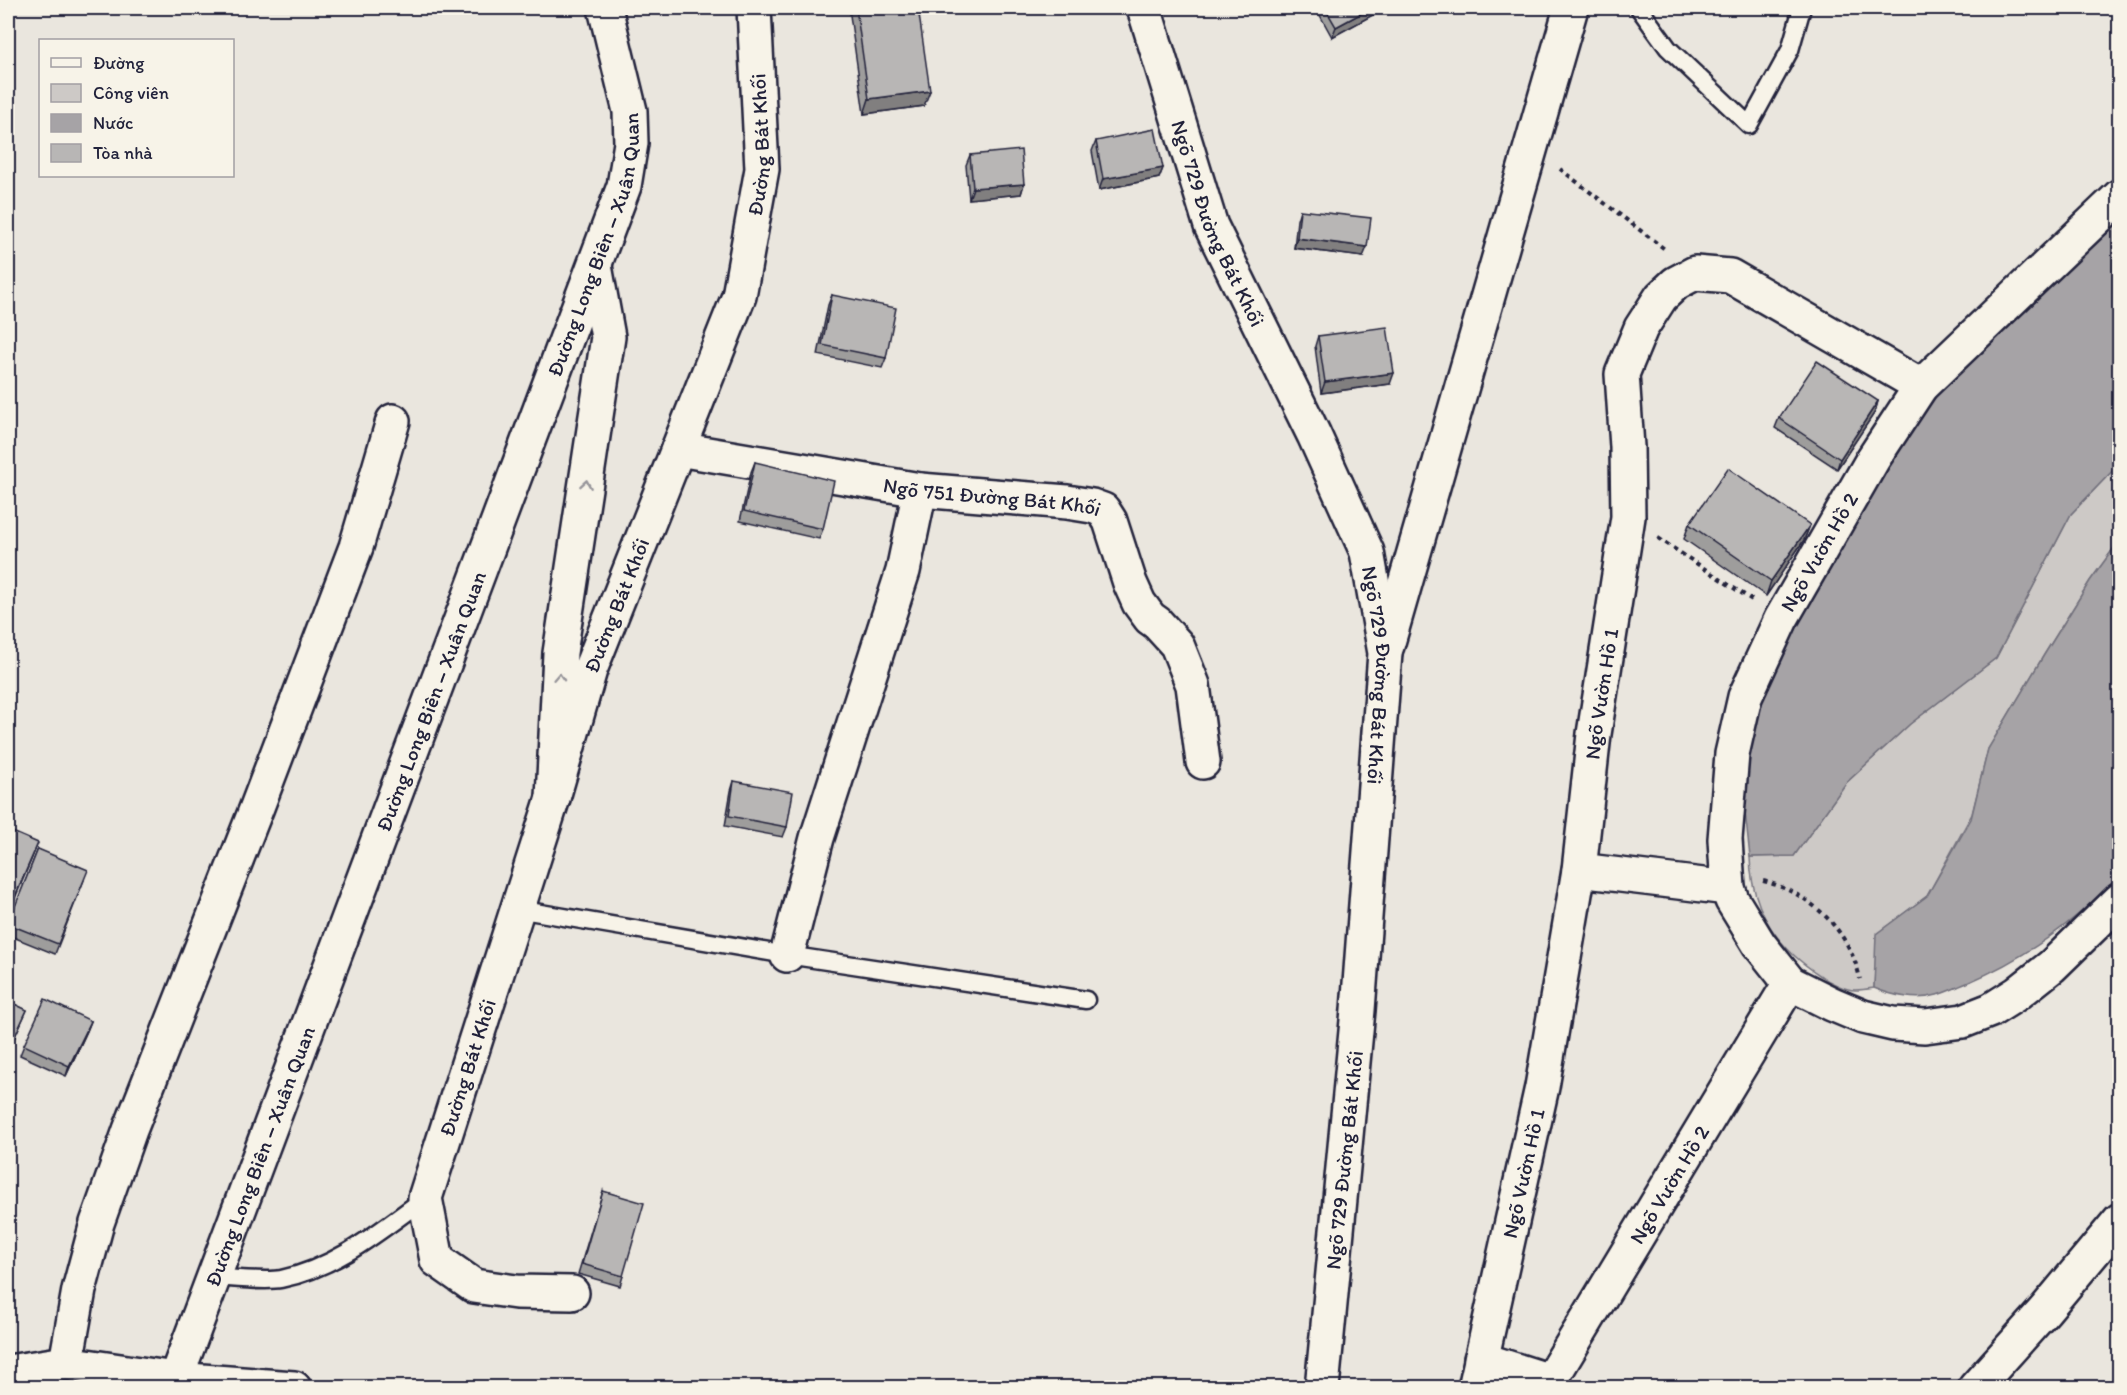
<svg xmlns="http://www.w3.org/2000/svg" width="2127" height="1395" viewBox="0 0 2127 1395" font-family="Itim,sans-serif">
  <rect width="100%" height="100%" fill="#eae6de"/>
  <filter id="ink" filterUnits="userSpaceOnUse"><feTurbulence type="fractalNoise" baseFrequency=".0167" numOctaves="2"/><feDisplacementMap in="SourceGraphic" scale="12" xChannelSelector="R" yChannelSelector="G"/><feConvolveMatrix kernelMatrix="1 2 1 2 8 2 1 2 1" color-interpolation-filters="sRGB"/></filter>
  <g filter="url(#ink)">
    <path fill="#cdc9c6" stroke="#787680" stroke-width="1.5" d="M2119,464V541L2090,581L2044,655L1988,749L1972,814L1927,896L1877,934L1874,988C1868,989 1861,990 1855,990C1845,990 1829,982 1821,976C1777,948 1751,910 1750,857L1794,856L1846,783L1910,724L1996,658L2071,514Z"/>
    <g fill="#a6a3a6" stroke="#716f7b" stroke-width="1.5">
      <polygon points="2119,217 2119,464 2071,514 1996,658 1910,724 1846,783 1794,856 1750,857 1745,812 1742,763 1749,720 1820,575 1904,437 1950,376"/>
      <path d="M2119,541V876C2075,922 2027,958 1967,983C1957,987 1947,992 1937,995C1917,1001 1893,996 1874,988L1876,934L1927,896L1971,819L1988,749L2044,655L2090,581Z"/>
    </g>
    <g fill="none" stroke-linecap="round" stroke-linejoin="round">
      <defs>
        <g id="service">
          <polyline points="1639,8 1668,48 1749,125 1790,50 1802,8"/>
          <polyline points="517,909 787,955 1086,1000"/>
          <path d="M212,1277C231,1278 265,1282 281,1279C336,1268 381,1230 425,1198"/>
        </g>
        <g id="minor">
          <path id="s1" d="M1144,8L1211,226L1314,435L1367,552L1385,653L1358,1010L1322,1388"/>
          <polyline points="2120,196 1921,386 1873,459 1781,619 1745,697 1732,754 1725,839 1728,888 1732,900 1759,944 1790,983 1832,1004 1863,1017 1893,1024 1925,1026 1963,1021 1991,1010 2018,993 2052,966 2120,900"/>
          <path id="s2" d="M678,449L920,490L1067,502L1092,506L1103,510L1110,521L1130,583L1139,603L1150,618L1157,623L1177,645L1193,685L1203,762"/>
          <polyline points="1387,646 1571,8"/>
          <polyline points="1579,870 1728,888"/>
          <polyline points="787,955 817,838 903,571 920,490"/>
          <path id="s3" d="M572,1293L516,1292L474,1286L437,1260L425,1198L553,798L590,670L739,296L762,169L754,8"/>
          <polyline points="1481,1359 1550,1381"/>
          <polyline points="8,1372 66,1363"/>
          <polyline points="175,1379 66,1363 79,1290 97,1223 130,1130 257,807 356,547 393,421"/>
          <path id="s4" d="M1475,1388L1542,1087L1579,870L1594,734L1628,517L1627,447L1622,374L1641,328L1661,297L1676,283L1695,273L1730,276L1921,386"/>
          <path id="s5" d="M1548,1388L1550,1381L1790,983"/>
          <polyline points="1975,1388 2045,1310 2120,1220"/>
        </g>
        <polyline id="secondary" points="175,1379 294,1388"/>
        <g id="primary">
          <polyline points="553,798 560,653 608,337 595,266"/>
          <path id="s6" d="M172,1388L624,186L631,143L630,111L605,8"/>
        </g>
      </defs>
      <use href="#service" stroke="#22223b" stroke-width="21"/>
      <use href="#minor" stroke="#22223b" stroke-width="38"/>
      <use href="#secondary" stroke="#22223b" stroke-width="38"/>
      <use href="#primary" stroke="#22223b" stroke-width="38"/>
      <g stroke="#22223b" stroke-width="4" stroke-dasharray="4.5 4.5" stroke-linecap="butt">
        <polyline points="1560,169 1666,250"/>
        <polyline points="1658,538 1752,600"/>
        <path d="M1763,881C1811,893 1850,931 1860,979"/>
      </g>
      <use href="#service" stroke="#f7f3e8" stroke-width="16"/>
      <use href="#minor" stroke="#f7f3e8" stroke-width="33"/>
      <use href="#secondary" stroke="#f7f3e8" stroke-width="33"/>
      <use href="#primary" stroke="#f7f3e8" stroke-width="33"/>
    </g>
    <g fill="#9e9d9c" stroke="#22223b" stroke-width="1.5">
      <polygon points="849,8 918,8 924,106 864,114"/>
      <polygon points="1316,8 1383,8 1382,10 1332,37"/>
      <polygon points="1096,141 1163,168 1159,178 1099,190 1092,151"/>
      <polygon points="970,155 1024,184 1021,194 969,199 966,165"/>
      <polygon points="1300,210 1363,257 1294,248 1297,220"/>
      <polygon points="832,295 886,358 882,368 818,355 828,305"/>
      <polygon points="1318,336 1390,384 1321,393 1315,346"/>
      <polygon points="1878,401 1875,412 1837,469 1775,428 1779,418"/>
      <polygon points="755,462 823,529 819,539 740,521 751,472"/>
      <polygon points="1689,524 1810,525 1804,540 1766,596 1684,539"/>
      <polygon points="734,781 787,827 783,837 725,826 731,791"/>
      <polygon points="38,849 84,880 55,954 8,935 8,925"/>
      <polygon points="8,1001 27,1010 12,1043 8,1041"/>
      <polygon points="91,1021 87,1031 66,1076 20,1055 24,1045"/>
      <polygon points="603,1191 623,1276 620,1286 578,1274"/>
    </g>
    <g fill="#817f7f" stroke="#22223b" stroke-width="1.5">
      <polygon points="1371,8 1383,8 1382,10 1332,37 1336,27"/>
      <polygon points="930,91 924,106 864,114 869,99"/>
      <polygon points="1163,168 1159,178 1099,190 1103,179"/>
      <polygon points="1024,184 1021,194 969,199 973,188"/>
      <polygon points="1297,238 1367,247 1363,257 1294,248"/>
      <polygon points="1394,373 1390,384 1321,393 1325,382"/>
      <polygon points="1878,401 1875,412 1837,469 1840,459"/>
      <polygon points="1810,525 1804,540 1766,596 1771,581"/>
      <polygon points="38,843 32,858 8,915 8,913"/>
      <polygon points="91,1021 87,1031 66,1076 69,1066"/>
    </g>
    <g fill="#b8b6b5" stroke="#22223b" stroke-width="1.5">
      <polygon points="856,8 918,8 930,91 869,99"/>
      <polygon points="1325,8 1371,8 1336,27"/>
      <polygon points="1155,129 1163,168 1103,179 1096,141"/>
      <polygon points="1021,150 1024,184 973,188 970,155"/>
      <polygon points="1300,210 1371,218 1367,247 1297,238"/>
      <polygon points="832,295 896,308 886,358 822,345"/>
      <polygon points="1387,327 1394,373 1325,382 1318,336"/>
      <polygon points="1817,361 1878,401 1840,459 1779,418"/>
      <polygon points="755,462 834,481 823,529 744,511"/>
      <polygon points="1728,468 1810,525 1771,581 1689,524"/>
      <polygon points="734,781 793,792 787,827 729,816"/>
      <polygon points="8,830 38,843 9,910 8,909"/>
      <polygon points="38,849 88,870 58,944 8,924"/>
      <polygon points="45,999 91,1021 69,1066 24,1045"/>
      <polygon points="8,1001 27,1010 14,1038 8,1035"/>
      <polygon points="8,1070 13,1072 8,1088"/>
      <polygon points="603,1191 644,1203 623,1276 582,1264"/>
    </g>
    <defs><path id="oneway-chevron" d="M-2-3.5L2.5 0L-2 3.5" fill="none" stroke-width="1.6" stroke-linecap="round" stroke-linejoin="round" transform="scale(1.5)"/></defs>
    <g stroke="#97959a">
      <use href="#oneway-chevron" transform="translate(586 484) rotate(-81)"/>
      <use href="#oneway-chevron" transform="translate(559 677) rotate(-87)"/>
    </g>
  </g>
  <g text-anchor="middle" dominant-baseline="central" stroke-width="4.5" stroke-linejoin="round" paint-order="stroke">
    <g font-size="21" fill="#22223b" stroke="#f7f3e8">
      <text stroke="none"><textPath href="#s3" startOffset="1316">Đường Bát Khối</textPath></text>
      <text stroke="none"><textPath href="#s1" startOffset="228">Ngõ 729 Đường Bát Khối</textPath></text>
      <text stroke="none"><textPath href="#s6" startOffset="1220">Đường Long Biên – Xuân Quan</textPath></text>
      <text stroke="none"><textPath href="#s2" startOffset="318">Ngõ 751 Đường Bát Khối</textPath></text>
      <text transform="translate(1819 552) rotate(-60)">Ngõ Vườn Hồ 2</text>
      <text stroke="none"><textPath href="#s3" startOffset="830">Đường Bát Khối</textPath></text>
      <text stroke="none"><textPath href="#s1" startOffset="714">Ngõ 729 Đường Bát Khối</textPath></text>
      <text stroke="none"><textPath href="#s4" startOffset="706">Ngõ Vườn Hồ 1</textPath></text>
      <text stroke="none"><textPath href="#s6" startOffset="734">Đường Long Biên – Xuân Quan</textPath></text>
      <text stroke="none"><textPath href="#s3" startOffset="344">Đường Bát Khối</textPath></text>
      <text stroke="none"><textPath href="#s6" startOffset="248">Đường Long Biên – Xuân Quan</textPath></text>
      <text transform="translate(1344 1160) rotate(-84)">Ngõ 729 Đường Bát Khối</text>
      <text stroke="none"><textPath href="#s4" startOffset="220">Ngõ Vườn Hồ 1</textPath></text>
      <text stroke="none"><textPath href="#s5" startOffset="237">Ngõ Vườn Hồ 2</textPath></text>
    </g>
  </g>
  <rect width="2127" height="1395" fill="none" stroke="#f7f3e8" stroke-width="30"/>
  <rect x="15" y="15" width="2097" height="1365" fill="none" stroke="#22223b" stroke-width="2" filter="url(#ink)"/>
  <rect x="39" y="39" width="195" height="138" fill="#f7f3e8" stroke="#a29fa3" stroke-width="1.5"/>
  <rect x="51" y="58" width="30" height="9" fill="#f7f3e8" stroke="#a29fa3" stroke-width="1.5"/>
  <text x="93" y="69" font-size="18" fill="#22223b">Đường</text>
  <rect x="51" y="84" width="30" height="18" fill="#cdc9c6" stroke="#a29fa3" stroke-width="1.5"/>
  <text x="93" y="99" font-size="18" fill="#22223b">Công viên</text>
  <rect x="51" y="114" width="30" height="18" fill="#a6a3a6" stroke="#a29fa3" stroke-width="1.5"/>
  <text x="93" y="129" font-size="18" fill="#22223b">Nước</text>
  <rect x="51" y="144" width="30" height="18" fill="#b8b6b5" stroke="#a29fa3" stroke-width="1.5"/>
  <text x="93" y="159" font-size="18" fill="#22223b">Tòa nhà</text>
</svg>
